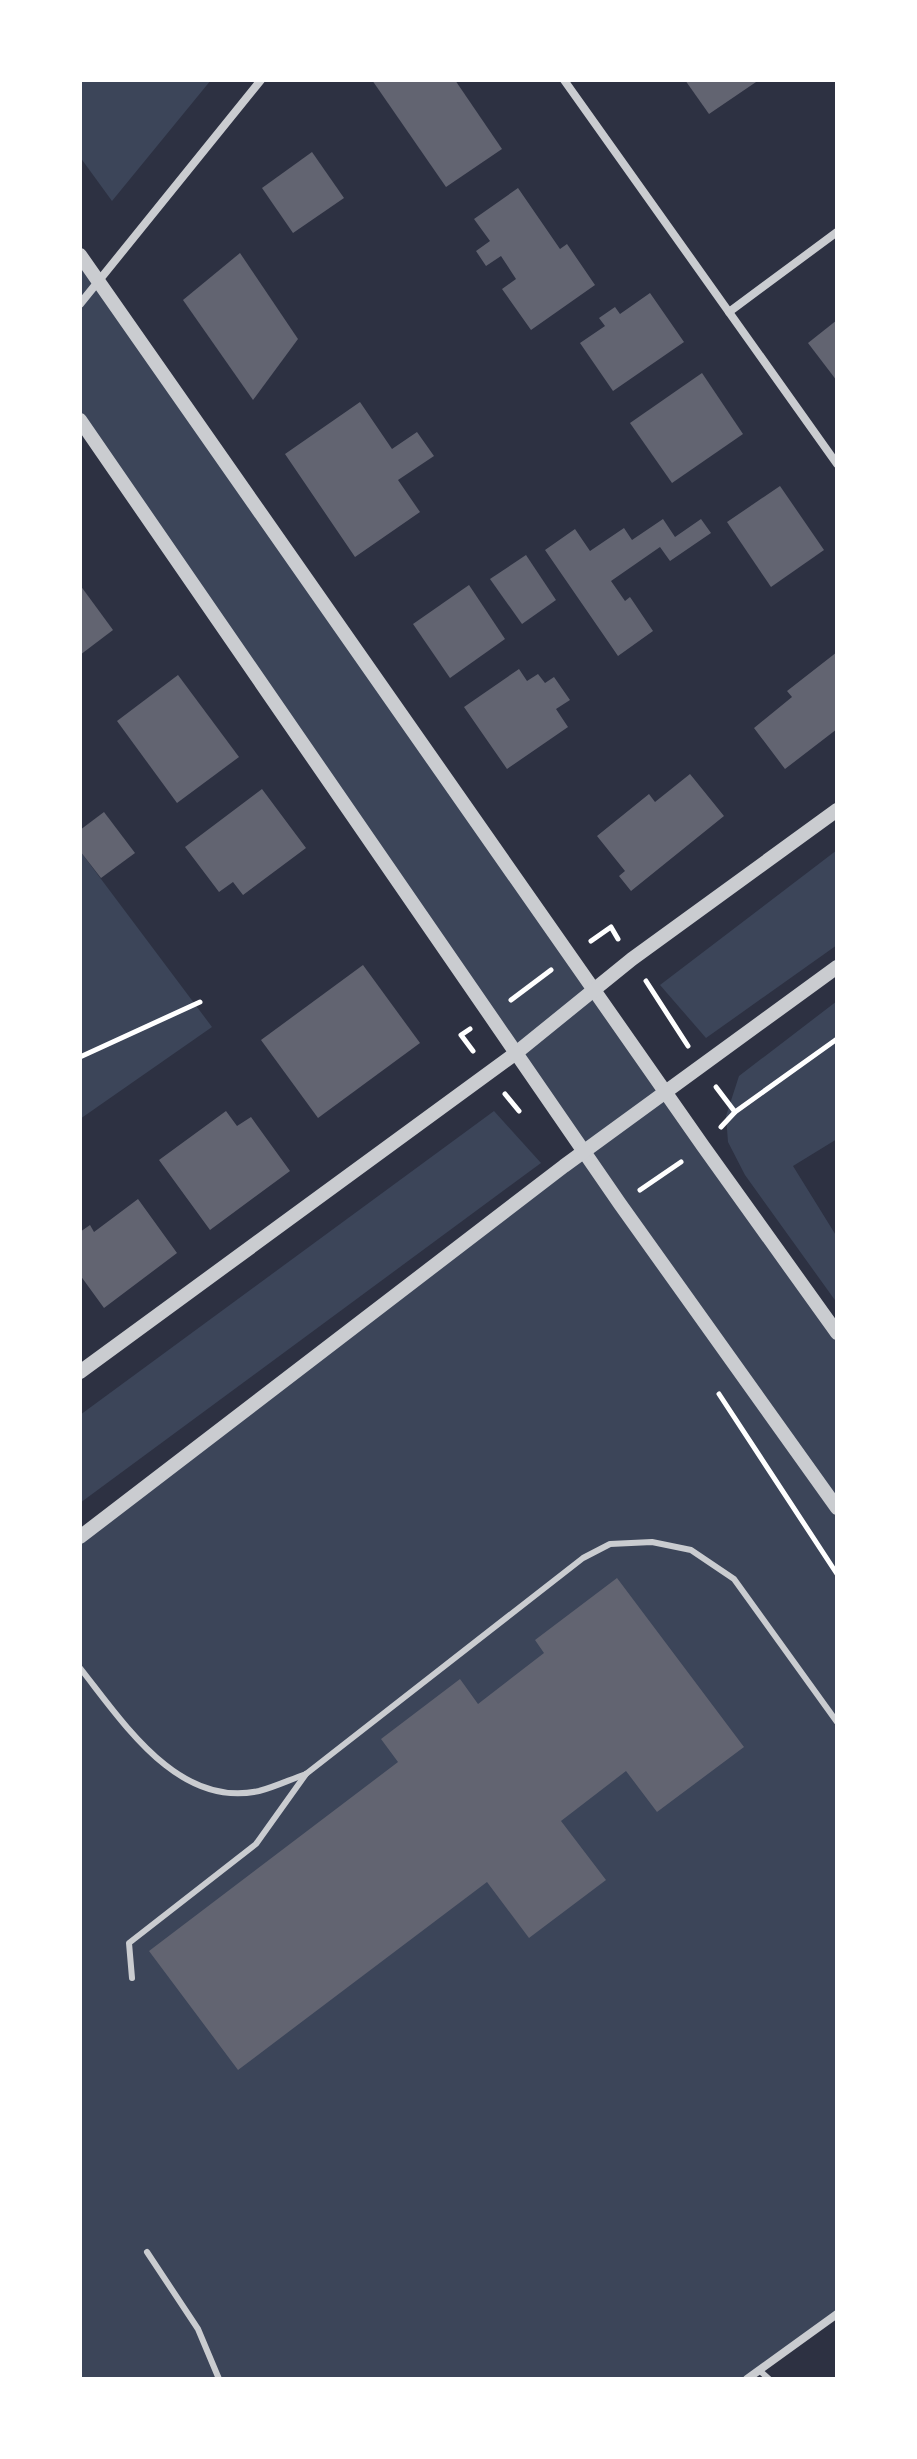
<svg xmlns="http://www.w3.org/2000/svg" width="917" height="2459" viewBox="0 0 917 2459" font-family="'Space Grotesk',sans-serif">
  <rect width="100%" height="100%" fill="#2d3142"/>
  <g fill="#3c4559">
    <polygon points="80,80 211,80 112,201 80,157"/>
    <polygon points="80,255 837,1333 837,2314 747,2379 80,2379 80,1537 584,1152 80,420"/>
    <polygon points="837,850 837,945 706,1038 660,985"/>
    <polygon points="80,851 212,1027 80,1119"/>
    <polygon points="837,1001 837,1139 793,1166 837,1237 837,1303 745,1175 728,1142 726,1116 739,1076"/>
    <polygon points="494,1111 541,1163 80,1503 80,1415"/>
  </g>
  <g fill="#626471">
    <polygon points="372,80 455,80 502,149 446,187"/>
    <polygon points="685,80 759,80 709,114"/>
    <polygon points="312,152 344,198 293,233 262,188"/>
    <polygon points="518,188 560,249 567,244 595,285 531,330 502,289 516,279 501,256 486,266 476,251 490,241 474,219"/>
    <polygon points="240,253 298,339 253,400 183,300"/>
    <polygon points="650,293 684,342 613,391 580,343 605,326 599,318 615,307 620,314"/>
    <polygon points="837,320 837,381 808,343"/>
    <polygon points="702,373 743,434 672,483 630,423"/>
    <polygon points="360,402 392,449 417,432 434,456 398,480 420,512 355,557 285,454"/>
    <polygon points="780,486 824,550 771,587 727,522"/>
    <polygon points="663,519 675,537 701,519 711,533 670,561 660,547 611,581 625,601 630,597 653,631 618,656 545,550 575,529 590,551 624,528 632,540"/>
    <polygon points="526,555 556,600 522,624 490,579"/>
    <polygon points="80,585 113,630 80,655"/>
    <polygon points="469,585 505,639 450,678 413,624"/>
    <polygon points="837,652 837,729 785,769 754,728 792,697 787,691"/>
    <polygon points="519,669 527,681 538,674 545,683 554,677 570,700 556,709 568,727 507,769 464,707"/>
    <polygon points="178,675 239,757 177,803 117,721"/>
    <polygon points="690,774 724,816 631,891 619,876 625,871 597,836 649,794 655,802"/>
    <polygon points="262,789 306,848 243,895 233,882 219,892 185,847"/>
    <polygon points="104,812 135,853 101,878 80,851 80,830"/>
    <polygon points="363,965 420,1043 318,1118 261,1040"/>
    <polygon points="226,1111 237,1126 251,1117 290,1171 210,1230 159,1160"/>
    <polygon points="138,1199 177,1253 104,1308 80,1275 80,1232 90,1225 94,1232"/>
    <polygon points="617,1578 744,1747 657,1812 626,1771 561,1821 606,1880 529,1938 487,1882 238,2070 149,1951 398,1762 381,1739 460,1679 478,1704 544,1653 535,1640"/>
  </g>
  <g fill="none" stroke-linecap="round" stroke-linejoin="round">
    <g stroke="#fff" stroke-width="5">
      <polyline points="591,941 611,927 618,939"/>
      <polyline points="646,981 688,1046"/>
      <polyline points="511,1000 551,970"/>
      <polyline points="470,1029 461,1035 473,1051"/>
      <polyline points="80,1057 200,1002"/>
      <polyline points="716,1087 735,1112"/>
      <polyline points="505,1094 519,1111"/>
      <polyline points="721,1127 735,1112 837,1039"/>
      <polyline points="640,1190 681,1162"/>
      <polyline points="719,1394 837,1574"/>
    </g>
    <g stroke="#caccd0" stroke-width="6">
      <path d="M80,1668C123,1722 178,1809 259,1791C275,1787 291,1779 306,1774L583,1558L610,1544L652,1542L691,1550L734,1579L837,1722"/>
      <polyline points="132,1978 129,1943 256,1844 306,1774"/>
      <polyline points="147,2252 198,2329 219,2379"/>
      <polyline points="759,2370 769,2379"/>
    </g>
    <g stroke="#caccd0" stroke-width="8">
      <polyline points="564,80 837,464"/>
      <polyline points="80,304 261,80"/>
      <polyline points="729,312 837,232"/>
      <polyline points="747,2379 837,2314"/>
    </g>
    <g stroke="#caccd0" stroke-width="14">
      <polyline points="80,255 703,1146 837,1333"/>
      <polyline points="80,420 620,1204 837,1508"/>
      <polyline points="80,1372 516,1053 632,959 837,810"/>
      <polyline points="80,1537 564,1166 837,967"/>
    </g>
  </g>
  <rect width="917" height="2459" fill="none" stroke="#ffffff" stroke-width="164"/>
</svg>
